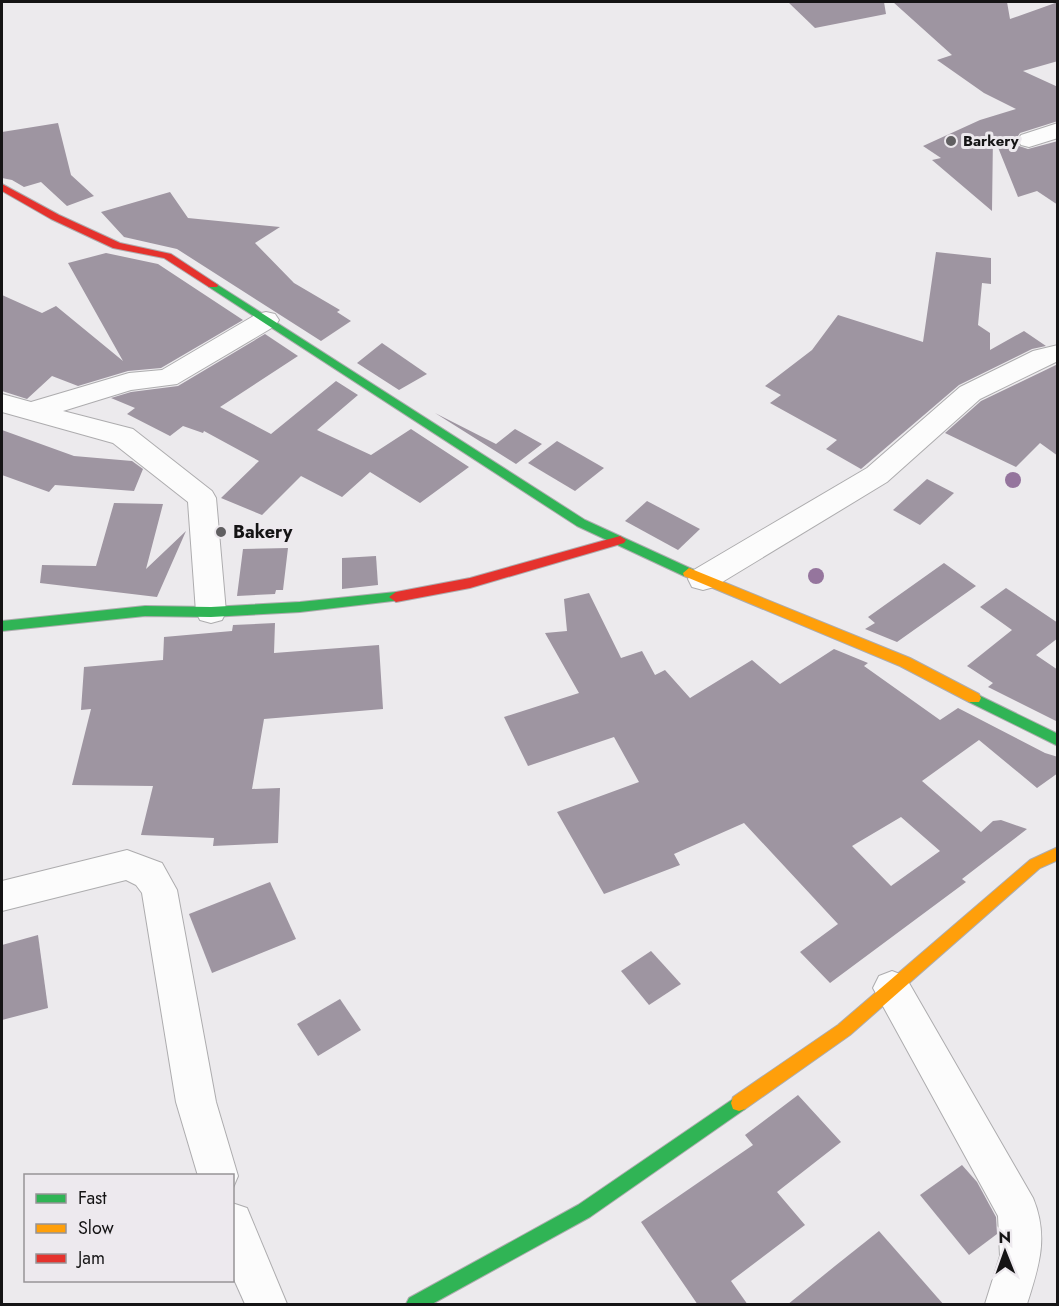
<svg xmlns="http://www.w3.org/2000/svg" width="1059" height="1306" viewBox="0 0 1059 1306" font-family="Jost,sans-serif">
  <rect width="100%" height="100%" fill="#eceaed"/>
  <g fill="#9e95a1" fill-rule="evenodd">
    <polygon points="788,2 884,2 886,14 815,28"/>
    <polygon points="893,2 1007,2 1010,19 1058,2 1058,61 1023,71 1058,87 1058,121 1020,133 1016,139 1019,146 1028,149 1058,141 1058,205 1037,191 1018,197 993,135 992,211 932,160 941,158 923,146 980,120 1016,109 984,93 937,60 952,55"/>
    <polygon points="58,123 71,175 94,196 67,206 41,182 24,187 12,180 2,178 2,132"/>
    <polygon points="170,192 188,218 280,227 255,243 294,283 340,310 337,312 351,321 321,341 177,249 124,237 101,212"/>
    <polygon points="936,252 991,258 991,284 982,283 978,325 990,333 990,350 1024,331 1046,346 1032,349 959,385 861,469 826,449 837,440 770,403 781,395 765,386 812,350 838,315 923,342"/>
    <polygon points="106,253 158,264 243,320 161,368 128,371 78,386 52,376 27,399 2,391 2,295 42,313 56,306 123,361 68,263"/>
    <polygon points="265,334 298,356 220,407 271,434 336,381 358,395 317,430 371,455 411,429 469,467 420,503 370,472 342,497 301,476 262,515 221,498 259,461 204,431 203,433 183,426 170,436 127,414 135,408 111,398 131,392 178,386"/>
    <polygon points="382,343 427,374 399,390 357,363"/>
    <polygon points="1058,364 1058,456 1040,443 1016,467 945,433 981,401"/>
    <polygon points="435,413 496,444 515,429 542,444 516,464"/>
    <polygon points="2,430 74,456 132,461 143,469 134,491 55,485 49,492 2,475"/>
    <polygon points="557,441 604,468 575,491 528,463"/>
    <polygon points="927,479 954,493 920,525 893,510"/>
    <polygon points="647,501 700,529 678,550 625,521"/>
    <polygon points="114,503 163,504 146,569 186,531 157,597 40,583 42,565 96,566"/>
    <polygon points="288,548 283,590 276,590 275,594 237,596 243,549"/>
    <polygon points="376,556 378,585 342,589 342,558"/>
    <polygon points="944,563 976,586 897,642 865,629 875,623 868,617"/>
    <polygon points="1006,588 1058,623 1058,638 1036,655 1058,670 1058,722 988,687 993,683 967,666 1012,630 980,607"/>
    <path d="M589,593L621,658L642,651L655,675L665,670L690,698L752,660L780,684L834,649L868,663L864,666L940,720L958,708L1045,753L1058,757V773L1037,788L979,740L922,781L981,832L993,821L1001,820L1027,829L962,879L966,882L830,983L800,952L838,924L744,823L674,854L680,865L604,894L557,812L639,782L614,737L528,766L504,717L579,693L545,633L567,631L564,599ZM901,817L940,851L891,886L852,846Z"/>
    <polygon points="275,623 274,653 379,645 383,709 264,719 252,789 280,788 278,843 213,846 214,838 141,835 153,786 72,785 91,709 81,710 84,667 163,660 164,637 232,631 233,625"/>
    <polygon points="270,882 296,939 212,973 189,914"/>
    <polygon points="38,935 48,1008 2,1020 2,945"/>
    <polygon points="651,951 681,984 649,1005 621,971"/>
    <polygon points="340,999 361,1030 318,1056 297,1024"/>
    <polygon points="798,1095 841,1142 777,1192 805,1225 731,1281 748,1305 698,1305 641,1222 753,1145 745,1135"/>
    <polygon points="962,1165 977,1182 996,1217 997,1234 969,1255 920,1195"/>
    <polygon points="879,1231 944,1305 787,1305 835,1266"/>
  </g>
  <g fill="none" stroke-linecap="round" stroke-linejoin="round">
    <defs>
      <g id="street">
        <polygon points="1058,123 1058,138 1029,147 1021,145 1018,140 1021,135"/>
        <polygon points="266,312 275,314 279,320 275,326 177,384 131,390 63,411 133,429 212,491 216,498 226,612 222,620 211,623 200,620 196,612 188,502 113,443 2,412 2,394 31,402 129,373 162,370 257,314"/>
        <polygon points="1058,345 1058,361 980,399 887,482 714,587 703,590 692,587 688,579 692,571 867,468 960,387 1033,351"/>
        <polygon points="127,850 162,863 177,890 216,1102 238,1176 232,1190 232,1176 198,1176 176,1102 142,893 136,885 126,880 2,911 2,881"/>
        <path d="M892,971L905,976L1033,1198C1049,1237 1039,1266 1027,1304H985L1000,1256L998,1216L873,988L879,976Z"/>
        <polygon points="232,1203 247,1208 287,1304 245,1304 232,1275"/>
      </g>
      <g id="fast">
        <polygon points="213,282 585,520 694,570 695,573 694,576 684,576 577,526 209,287 208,285"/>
        <polygon points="396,592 403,597 401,600 300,612 211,617 145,616 2,631 2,621 145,606 211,607 300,602"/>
        <polygon points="974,693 1058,734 1058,746 969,702 967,698 969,694"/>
        <polygon points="739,1095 745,1097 747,1103 745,1109 590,1217 432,1304 406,1304 409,1298 578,1205"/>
      </g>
      <g id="slow">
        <polygon points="689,568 910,658 979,694 981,698 979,702 969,702 900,666 684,576 683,573"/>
        <polygon points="1058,847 1058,860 1040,868 850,1035 745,1109 739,1111 733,1109 731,1103 733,1097 838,1025 1030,860"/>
      </g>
      <g id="jam">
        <polygon points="2,184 59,215 120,243 171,254 218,285 217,287 209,287 164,258 113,248 51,219 2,191"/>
        <polygon points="620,536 626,540 624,543 470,588 396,602 389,597 396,592 470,578"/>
      </g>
    </defs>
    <use href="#street" stroke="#adacae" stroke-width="2"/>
    <use href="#fast" stroke="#adacae" stroke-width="2"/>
    <use href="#slow" stroke="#adacae" stroke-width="2"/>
    <use href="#jam" stroke="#adacae" stroke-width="2"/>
    <use href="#street" fill="#fcfcfc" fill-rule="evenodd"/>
    <use href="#fast" fill="#30b455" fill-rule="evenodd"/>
    <use href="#slow" fill="#ff9f0a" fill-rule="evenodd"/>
    <use href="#jam" fill="#e5322d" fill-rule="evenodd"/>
  </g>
  <g fill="#95759d">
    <circle cx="1013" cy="480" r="8"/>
    <circle cx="816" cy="576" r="8"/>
  </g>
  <g fill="#605f61" stroke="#ede9ee" stroke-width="2">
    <circle cx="951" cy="141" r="6"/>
    <circle cx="221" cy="532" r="6"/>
  </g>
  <g text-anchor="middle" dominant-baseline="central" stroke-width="6" stroke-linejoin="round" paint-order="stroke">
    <g font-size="15" font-weight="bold" fill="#151415" stroke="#ede9ee" text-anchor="start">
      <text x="963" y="141">Barkery</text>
    </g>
    <g font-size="18" font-weight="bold" fill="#151415" stroke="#ede9ee" text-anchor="start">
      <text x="233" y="532">Bakery</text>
    </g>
  </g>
  <rect width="1059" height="1306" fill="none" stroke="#151415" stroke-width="6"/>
  <rect x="24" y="1174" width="210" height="108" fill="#ede9ee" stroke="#979497" stroke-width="1.5"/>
  <rect x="36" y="1194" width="30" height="9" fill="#30b455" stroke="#979497" stroke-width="1.5"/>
  <text x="78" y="1204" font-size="18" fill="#151415">Fast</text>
  <rect x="36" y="1224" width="30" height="9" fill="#ff9f0a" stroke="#979497" stroke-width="1.5"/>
  <text x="78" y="1234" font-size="18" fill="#151415">Slow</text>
  <rect x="36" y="1254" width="30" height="9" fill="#e5322d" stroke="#979497" stroke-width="1.5"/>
  <text x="78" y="1264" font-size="18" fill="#151415">Jam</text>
  <g transform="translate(1005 1252) rotate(359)" stroke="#ede9ee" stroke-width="4.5" paint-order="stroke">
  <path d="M0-4.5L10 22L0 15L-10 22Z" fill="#151415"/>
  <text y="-9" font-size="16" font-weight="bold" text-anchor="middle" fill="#151415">N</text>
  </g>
</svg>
